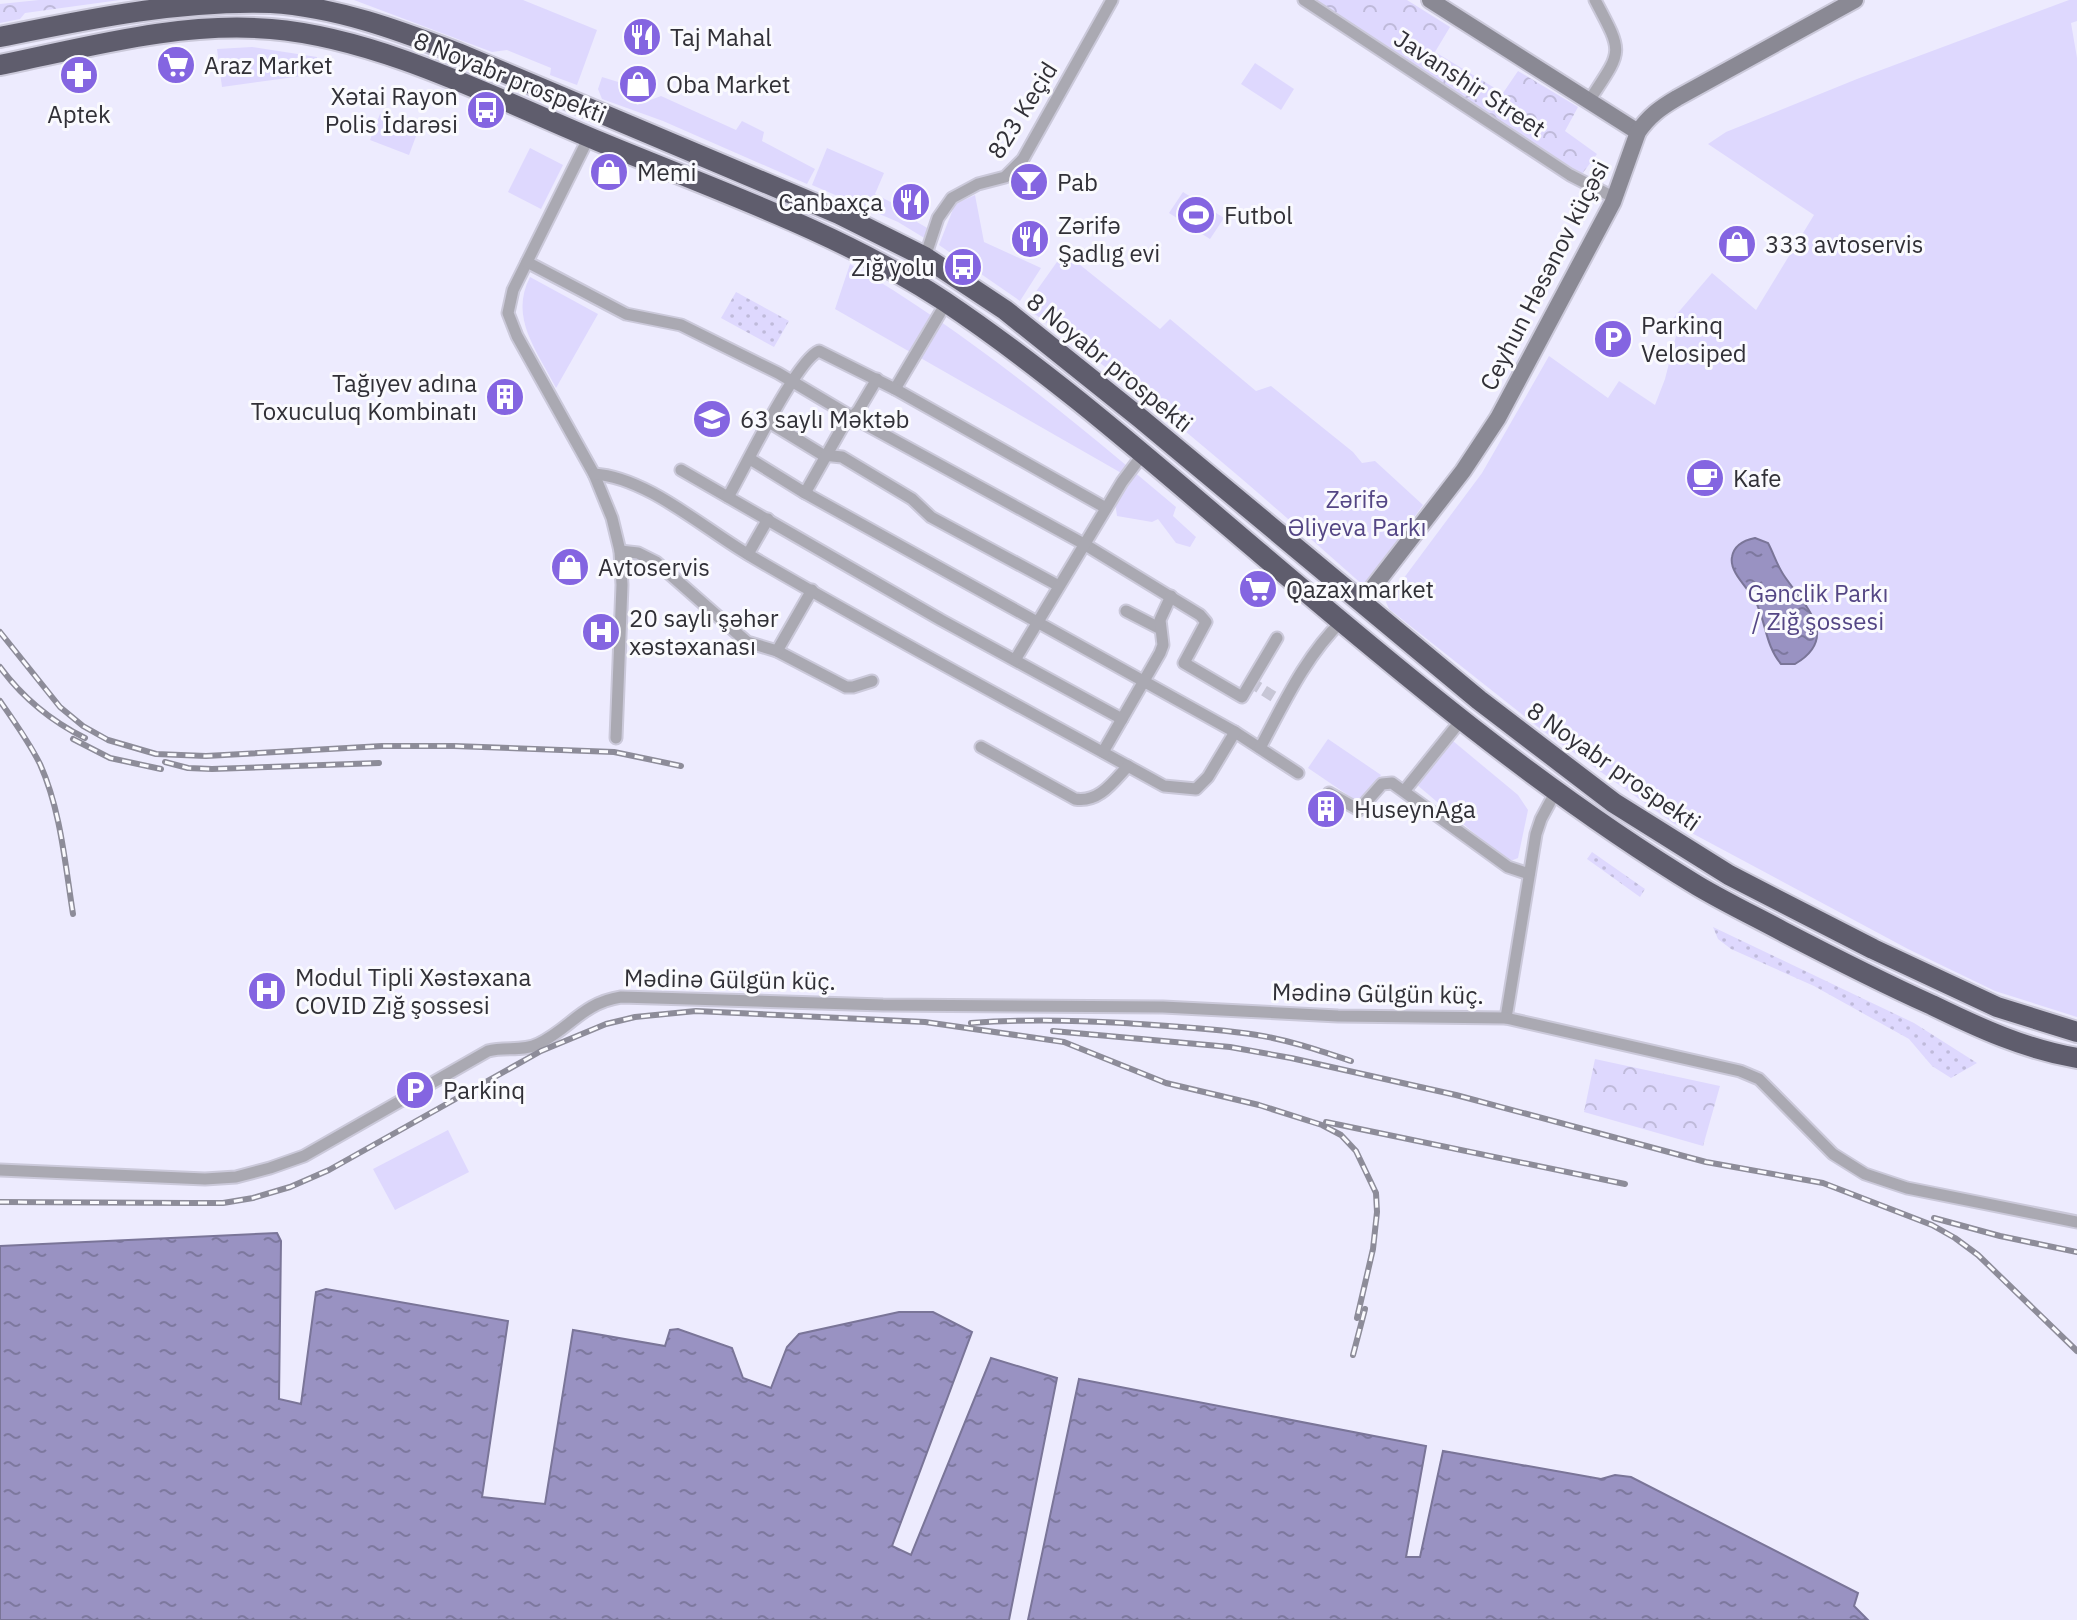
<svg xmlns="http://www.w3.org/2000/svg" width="2077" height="1620" viewBox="0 0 2077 1620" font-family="'IBM Plex Sans',sans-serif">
  <defs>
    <pattern id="grass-dots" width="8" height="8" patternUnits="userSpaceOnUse" patternTransform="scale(2)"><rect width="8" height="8" fill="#ded8fe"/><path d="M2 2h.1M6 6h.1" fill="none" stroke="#bfbada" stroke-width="1.8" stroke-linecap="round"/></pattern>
    <pattern id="forest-crowns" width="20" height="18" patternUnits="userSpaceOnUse" patternTransform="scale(2)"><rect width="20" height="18" fill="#ded8fe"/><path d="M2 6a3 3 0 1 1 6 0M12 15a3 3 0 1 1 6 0" fill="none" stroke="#bfbada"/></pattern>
    <pattern id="water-ripples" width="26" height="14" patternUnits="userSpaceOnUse" patternTransform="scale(2)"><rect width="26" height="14" fill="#9992c2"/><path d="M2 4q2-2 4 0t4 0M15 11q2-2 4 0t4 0" fill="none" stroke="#7d789e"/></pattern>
  </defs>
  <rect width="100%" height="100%" fill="#edebfe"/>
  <g fill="url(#grass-dots)">
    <polygon points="736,292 789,321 774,347 721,318"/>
    <polygon points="1592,852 1645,889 1640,897 1587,859"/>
    <polygon points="1713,927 1914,1023 1977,1063 1951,1078 1932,1066 1909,1039 1814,986 1731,949 1718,939"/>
  </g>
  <g fill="url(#forest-crowns)">
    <polygon points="39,0 120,0 25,13 20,19 0,23 0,4"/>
    <polygon points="1310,0 1407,0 1450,27 1435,52 1503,93 1518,71 1578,107 1565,131 1597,154 1582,174"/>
    <polygon points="1595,1059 1720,1086 1703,1146 1584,1112"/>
  </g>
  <g fill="#ded8fe">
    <polygon points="354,0 523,0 597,30 577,85 550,75 551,68 507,50 492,52"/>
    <polygon points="2069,0 2077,0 2077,21 2071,23 2077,58 2077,1017 1995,991 1908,949 1673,823 1543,731 1389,609 1386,602 1482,473 1549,356 1608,398 1619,381 1655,405 1665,379 1678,328 1670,322 1712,273 1756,310 1814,215 1708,144 1726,132 1857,79"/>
    <polygon points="252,47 317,57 317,74 222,87 217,49"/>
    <polygon points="1255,63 1294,89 1281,110 1241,84"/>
    <polygon points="602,77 628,85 637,105 661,96 736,130 742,121 764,132 762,141 815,169 807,184 663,121 602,99 598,89"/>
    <polygon points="380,114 419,128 409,155 370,140"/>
    <polygon points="530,148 563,165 541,209 508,192"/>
    <polygon points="827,148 884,173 875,194 918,216 917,222 929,229 926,239 898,222 812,185"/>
    <polygon points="1183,192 1224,218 1210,239 1169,213"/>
    <polygon points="975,195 984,242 1041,268 1020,301 939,245 955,204"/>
    <path d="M1064,252L1160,329L1170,319L1256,391L1271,386L1353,452L1362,463L1375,461L1423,505L1364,586C1255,489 1144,392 1025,307Z"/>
    <path d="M850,264C967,332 1073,420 1176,507L1173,516L1196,537L1190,547L1176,543L1158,519L1152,522L1117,516L1115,502L1130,478L835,309Z"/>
    <path d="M530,277L598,314L556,388C537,350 509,318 530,277Z"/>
    <polygon points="1328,739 1381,775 1361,804 1308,768"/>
    <polygon points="1453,741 1518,795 1528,810 1518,858 1508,862 1416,784"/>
    <polygon points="448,1130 469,1172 395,1210 373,1169"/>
  </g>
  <g fill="url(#water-ripples)" stroke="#7a7598" stroke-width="2">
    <path d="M1755,538L1768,543C1774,554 1777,566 1785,577C1804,605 1841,637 1795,664H1781C1765,645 1766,621 1755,600C1748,588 1729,572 1732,557C1734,545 1745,540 1755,538Z"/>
    <polygon points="277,1233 281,1241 279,1399 301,1404 316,1292 326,1289 508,1321 482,1497 545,1504 573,1330 665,1346 670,1330 678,1329 732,1348 743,1378 771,1388 787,1347 799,1334 899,1312 933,1312 972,1332 892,1546 911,1555 991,1358 1057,1378 1009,1620 0,1620 0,1246"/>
    <polygon points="1079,1379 1426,1446 1406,1557 1420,1557 1443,1451 1601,1479 1615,1475 1631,1477 1858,1593 1854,1606 1868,1620 1028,1620"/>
  </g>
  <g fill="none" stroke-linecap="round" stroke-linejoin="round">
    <polyline stroke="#c7c6d6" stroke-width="11" stroke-dasharray="11 5.5" stroke-linecap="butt" points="1250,682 1284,703"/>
    <defs>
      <g id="street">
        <polyline points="1304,0 1570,175 1615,198"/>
        <path d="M1589,101C1623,49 1624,55 1595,0"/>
        <polyline points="589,137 513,290 508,313 517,336 594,474 612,518 620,551 622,585 616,738"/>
        <polyline points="925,257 938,218 952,198 978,184 1005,177 1023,159 1112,0"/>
        <polyline points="527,262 626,314 681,325 778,373 852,417 1084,544 1200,615 1206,622 1184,663 1242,697 1277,638"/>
        <polyline points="895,389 946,303"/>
        <polyline points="769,422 823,455 842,457 912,499 931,517 1059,586"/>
        <polyline points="750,459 805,493 1235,732 1298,773"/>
        <polyline points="681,470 941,620 1122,719"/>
        <path d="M594,474C646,477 703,528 749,555C885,635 1025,709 1164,786L1196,789L1208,777L1235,732"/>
        <polyline points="805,493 843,426 858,411 877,379"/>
        <path d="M728,497C745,468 796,360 819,351L895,389L1106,508"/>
        <polyline points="620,551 638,553 656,562 747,642 777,651 846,687 853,687 872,681"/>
        <polyline points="748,554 768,519"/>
        <polyline points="1126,611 1159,628"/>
        <polyline points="777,651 812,590"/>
        <polyline points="1015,660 1122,482 1143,454"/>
        <path d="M981,747L1075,799C1099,803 1113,782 1128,766"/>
        <path d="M1260,748C1283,705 1306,655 1342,621"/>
        <polyline points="1103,752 1160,653 1163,645 1160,620 1171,596"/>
        <polyline points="1405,790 1462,719"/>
        <polyline points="1556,791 1541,819 1536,834 1506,1018 1740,1071 1759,1079 1833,1154 1865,1174 1907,1188 2077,1222"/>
        <polyline points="1329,793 1359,810 1382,784 1392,783 1508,867 1529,874"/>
        <path d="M0,1170L205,1179L236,1177L270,1168L304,1156L488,1051C505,1046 522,1052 538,1044C570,1029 582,1003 621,997L883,1005L1163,1007L1338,1016L1506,1018"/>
      </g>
      <g id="secondary">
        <polyline points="1430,0 1638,132"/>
        <path d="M1361,603L1463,471L1498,418L1613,202L1638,132C1649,116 1660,108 1677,98L1855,0"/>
      </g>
      <g id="highway">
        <path d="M0,37C89,19 180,0 271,3C336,7 398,30 458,53L839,214L925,257L1005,310L1140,418L1479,700L1614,803L1729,875L1873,949L1997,1007L2077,1032"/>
        <path d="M0,65C88,47 181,21 271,29C380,38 497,99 598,141C713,189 839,232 944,301C1056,376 1158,467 1261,554C1400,672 1542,791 1698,886C1725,902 1754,916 1782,931C1832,957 1881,982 1932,1005C1979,1028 2025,1049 2077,1058"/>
      </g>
    </defs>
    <use href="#street" stroke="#cbc9da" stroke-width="15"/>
    <use href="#secondary" stroke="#cbc9da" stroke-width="20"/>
    <use href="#highway" stroke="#cbc9da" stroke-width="24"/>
    <use href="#street" stroke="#aaa9b2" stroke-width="11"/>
    <use href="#secondary" stroke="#8a8994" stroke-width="16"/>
    <use href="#highway" stroke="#5f5d6d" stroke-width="20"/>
    <defs>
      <g id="rail">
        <polyline points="0,632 60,707 83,726 108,740 156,754 206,756 382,746 454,746 614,752 681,766"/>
        <path d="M0,667C22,697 51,721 85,738"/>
        <path d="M0,701C14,721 29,742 40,764C61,811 65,864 73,914"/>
        <polyline points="73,739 110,758 161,769"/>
        <polyline points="165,762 188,768 212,769 379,763"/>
        <path d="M971,1023C1022,1019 1073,1020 1124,1023C1168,1026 1213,1028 1257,1035C1289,1040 1321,1051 1351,1061"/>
        <polyline points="1053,1031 1230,1047 1291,1058 1456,1095 1706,1162 1823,1183 1932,1225 1955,1238 1978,1255 2077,1351"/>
        <polyline points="1326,1122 1625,1184"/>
        <polyline points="0,1202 191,1203 223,1203 253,1198 290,1187 329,1170 541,1051 606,1024 635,1017 696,1011 925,1022 1064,1042 1166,1083 1259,1105 1322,1125 1341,1135 1356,1151 1376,1193 1377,1212 1373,1249 1357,1318"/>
        <polyline points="1934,1218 2000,1236 2077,1252"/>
        <polyline points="1353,1355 1365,1309"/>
      </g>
    </defs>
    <use href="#rail" stroke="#8d8c99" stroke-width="6"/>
    <use href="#rail" stroke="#fafafe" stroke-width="3" stroke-dasharray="9" stroke-linecap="butt"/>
  </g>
  <defs>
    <symbol id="restaurant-disc" viewBox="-11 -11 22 22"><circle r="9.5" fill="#8465e1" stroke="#fafafe"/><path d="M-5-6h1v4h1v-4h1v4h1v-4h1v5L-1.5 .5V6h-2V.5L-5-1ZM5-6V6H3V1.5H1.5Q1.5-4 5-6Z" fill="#fff"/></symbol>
    <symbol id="supermarket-disc" viewBox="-11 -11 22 22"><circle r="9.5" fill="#8465e1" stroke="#fafafe"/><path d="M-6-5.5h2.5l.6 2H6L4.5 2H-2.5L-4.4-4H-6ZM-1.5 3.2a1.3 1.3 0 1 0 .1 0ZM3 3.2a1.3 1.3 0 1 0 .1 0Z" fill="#fff"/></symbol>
    <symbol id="pharmacy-disc" viewBox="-11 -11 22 22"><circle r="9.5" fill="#8465e1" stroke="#fafafe"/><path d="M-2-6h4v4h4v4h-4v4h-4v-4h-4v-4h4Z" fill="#fff"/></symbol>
    <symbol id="shop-disc" viewBox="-11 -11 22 22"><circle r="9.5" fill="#8465e1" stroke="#fafafe"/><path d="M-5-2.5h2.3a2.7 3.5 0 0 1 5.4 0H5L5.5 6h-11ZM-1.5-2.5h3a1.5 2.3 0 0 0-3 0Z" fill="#fff"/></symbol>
    <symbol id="bus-disc" viewBox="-11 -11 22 22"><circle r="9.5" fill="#8465e1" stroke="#fafafe"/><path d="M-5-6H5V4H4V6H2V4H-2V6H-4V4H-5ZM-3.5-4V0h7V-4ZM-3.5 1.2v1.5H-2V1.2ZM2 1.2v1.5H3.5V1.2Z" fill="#fff"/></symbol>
    <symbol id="bar-disc" viewBox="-11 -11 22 22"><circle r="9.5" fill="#8465e1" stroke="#fafafe"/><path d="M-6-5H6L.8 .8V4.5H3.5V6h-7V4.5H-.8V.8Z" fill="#fff"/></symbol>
    <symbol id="stadium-disc" viewBox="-11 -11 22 22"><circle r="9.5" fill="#8465e1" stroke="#fafafe"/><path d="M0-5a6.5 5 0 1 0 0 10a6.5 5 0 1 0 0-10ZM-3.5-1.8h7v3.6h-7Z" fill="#fff"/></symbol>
    <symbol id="parking-disc" viewBox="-11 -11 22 22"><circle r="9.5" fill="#8465e1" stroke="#fafafe"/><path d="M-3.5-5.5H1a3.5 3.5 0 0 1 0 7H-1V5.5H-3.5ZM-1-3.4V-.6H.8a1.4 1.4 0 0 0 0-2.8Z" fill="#fff"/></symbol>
    <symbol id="building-disc" viewBox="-11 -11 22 22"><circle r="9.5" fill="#8465e1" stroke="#fafafe"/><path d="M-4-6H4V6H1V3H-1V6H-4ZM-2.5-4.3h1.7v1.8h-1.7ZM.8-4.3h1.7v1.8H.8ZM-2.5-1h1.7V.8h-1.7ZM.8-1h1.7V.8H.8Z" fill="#fff"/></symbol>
    <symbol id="school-disc" viewBox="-11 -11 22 22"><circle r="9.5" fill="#8465e1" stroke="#fafafe"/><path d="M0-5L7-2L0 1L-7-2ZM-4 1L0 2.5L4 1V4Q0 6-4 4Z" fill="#fff"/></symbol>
    <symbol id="cafe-disc" viewBox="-11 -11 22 22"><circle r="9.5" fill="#8465e1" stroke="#fafafe"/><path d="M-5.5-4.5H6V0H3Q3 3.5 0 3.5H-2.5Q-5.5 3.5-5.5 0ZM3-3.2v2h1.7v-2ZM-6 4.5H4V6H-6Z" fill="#fff"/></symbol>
    <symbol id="hospital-disc" viewBox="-11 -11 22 22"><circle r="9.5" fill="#8465e1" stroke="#fafafe"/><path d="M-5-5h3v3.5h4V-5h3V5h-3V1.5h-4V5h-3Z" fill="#fff"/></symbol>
  </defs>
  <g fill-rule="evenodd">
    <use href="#restaurant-disc" x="620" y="15" width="44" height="44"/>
    <use href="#supermarket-disc" x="154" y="43" width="44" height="44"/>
    <use href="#pharmacy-disc" x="57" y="53" width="44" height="44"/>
    <use href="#shop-disc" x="616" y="62" width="44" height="44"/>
    <use href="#bus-disc" x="464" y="88" width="44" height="44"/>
    <use href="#shop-disc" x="587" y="150" width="44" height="44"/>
    <use href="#bar-disc" x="1007" y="160" width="44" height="44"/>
    <use href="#restaurant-disc" x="889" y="180" width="44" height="44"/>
    <use href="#stadium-disc" x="1174" y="193" width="44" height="44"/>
    <use href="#restaurant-disc" x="1008" y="217" width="44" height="44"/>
    <use href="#shop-disc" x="1715" y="222" width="44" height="44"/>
    <use href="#bus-disc" x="941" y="245" width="44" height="44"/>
    <use href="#parking-disc" x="1591" y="317" width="44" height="44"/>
    <use href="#building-disc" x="483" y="375" width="44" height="44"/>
    <use href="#school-disc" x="690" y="397" width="44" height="44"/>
    <use href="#cafe-disc" x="1683" y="456" width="44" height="44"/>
    <use href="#shop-disc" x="548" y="545" width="44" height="44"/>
    <use href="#supermarket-disc" x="1236" y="567" width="44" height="44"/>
    <use href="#hospital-disc" x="579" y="610" width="44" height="44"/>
    <use href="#building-disc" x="1304" y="787" width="44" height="44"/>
    <use href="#hospital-disc" x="245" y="969" width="44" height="44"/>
    <use href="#parking-disc" x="393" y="1068" width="44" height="44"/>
  </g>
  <g text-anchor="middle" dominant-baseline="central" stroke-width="6" stroke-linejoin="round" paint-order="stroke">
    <g font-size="24" fill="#313037" stroke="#fafafe" text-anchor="start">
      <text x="670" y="37">Taj Mahal</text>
      <text x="204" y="65">Araz Market</text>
      <text x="666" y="84">Oba Market</text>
      <text x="458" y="96" text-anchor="end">Xətai Rayon<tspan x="458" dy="28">Polis İdarəsi</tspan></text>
      <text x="79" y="114" text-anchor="middle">Aptek</text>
      <text x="637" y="172">Memi</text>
      <text x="1057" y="182">Pab</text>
      <text x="883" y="202" text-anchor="end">Canbaxça</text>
      <text x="1224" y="215">Futbol</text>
      <text x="1058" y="225">Zərifə<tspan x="1058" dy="28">Şadlıg evi</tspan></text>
      <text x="1765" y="244">333 avtoservis</text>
      <text x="935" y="267" text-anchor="end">Zığ yolu</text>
      <text x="1641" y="325">Parkinq<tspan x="1641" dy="28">Velosiped</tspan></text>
      <text x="477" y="383" text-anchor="end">Tağıyev adına<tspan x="477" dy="28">Toxuculuq Kombinatı</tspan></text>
      <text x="740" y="419">63 saylı Məktəb</text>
      <text x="1733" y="478">Kafe</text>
      <text x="598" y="567">Avtoservis</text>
      <text x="1286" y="589">Qazax market</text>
      <text x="629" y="618">20 saylı şəhər<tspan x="629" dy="28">xəstəxanası</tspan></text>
      <text x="1354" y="809">HuseynAga</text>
      <text x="295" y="977">Modul Tipli Xəstəxana<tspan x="295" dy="28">COVID Zığ şossesi</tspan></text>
      <text x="443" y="1090">Parkinq</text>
    </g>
    <g font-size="24" fill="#313037" stroke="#fafafe">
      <text transform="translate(510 77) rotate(22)">8 Noyabr prospekti</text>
      <text transform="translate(1470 83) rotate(33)">Javanshir Street</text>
      <text transform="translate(1022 110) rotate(-58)">823 Keçid</text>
      <text transform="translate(1544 275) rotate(-63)">Ceyhun Həsənov küçəsi</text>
      <text transform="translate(1110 362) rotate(39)">8 Noyabr prospekti</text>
      <text transform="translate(1614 766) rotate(35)">8 Noyabr prospekti</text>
      <text transform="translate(730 979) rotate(1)">Mədinə Gülgün küç.</text>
      <text transform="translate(1378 993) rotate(1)">Mədinə Gülgün küç.</text>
    </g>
    <g font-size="24" fill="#544685" stroke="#fafafe">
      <text x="1357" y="499">Zərifə<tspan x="1357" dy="28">Əliyeva Parkı</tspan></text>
      <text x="1818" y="593">Gənclik Parkı<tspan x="1818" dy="28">/ Zığ şossesi</tspan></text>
    </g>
  </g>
</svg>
